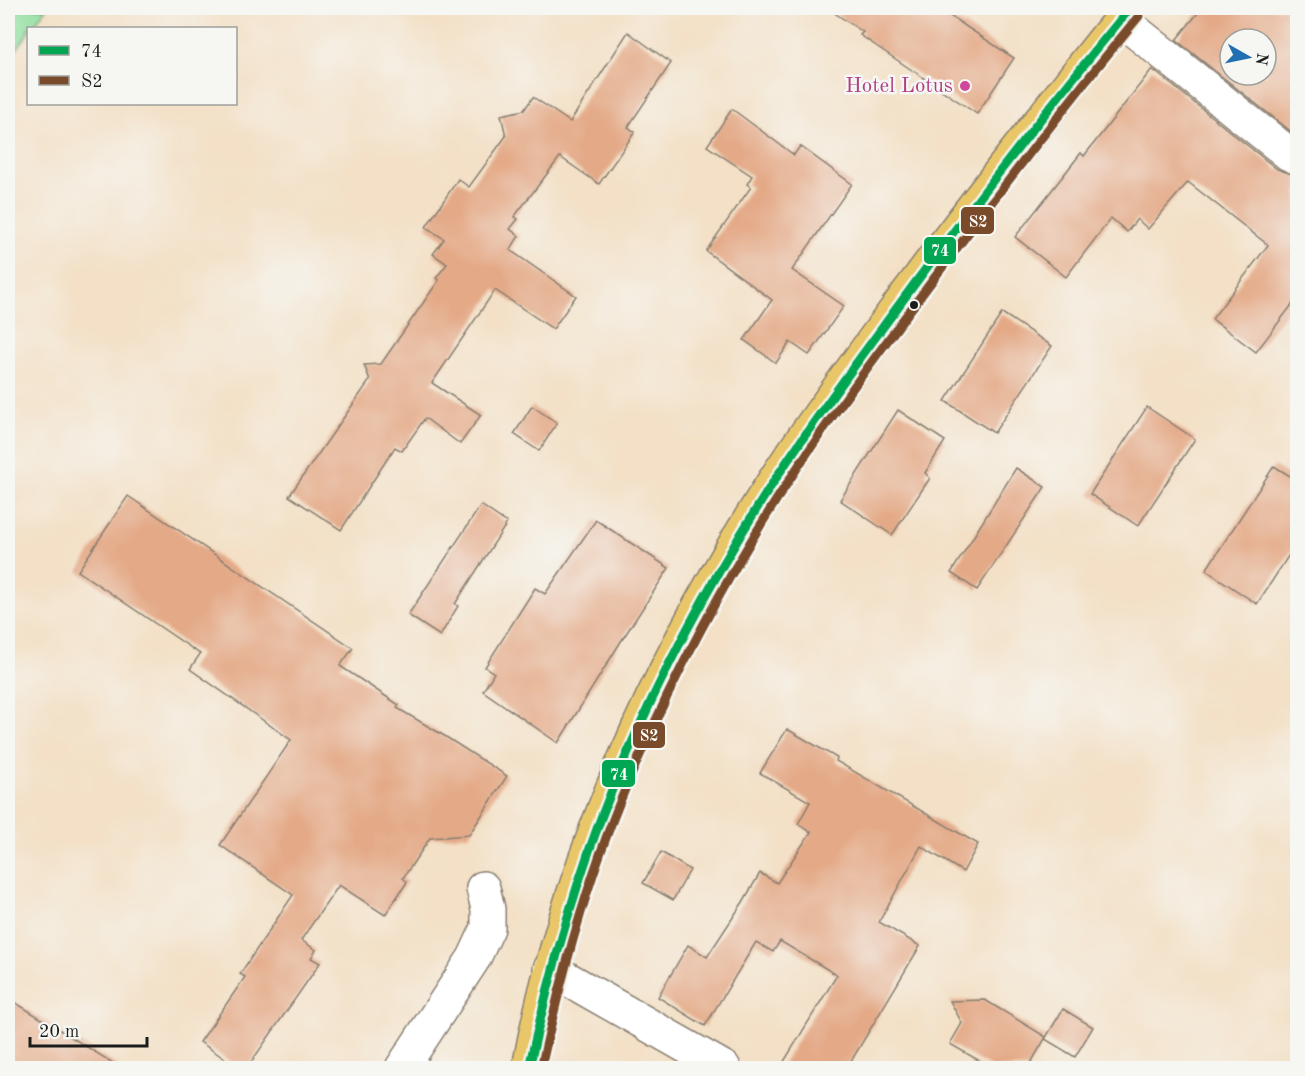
<svg xmlns="http://www.w3.org/2000/svg" width="1305" height="1076" viewBox="0 0 1305 1076" font-family="'Old Standard TT',serif">
  <rect width="100%" height="100%" fill="#f6f6f2"/>
  <filter id="ink" filterUnits="userSpaceOnUse"><feTurbulence type="fractalNoise" baseFrequency=".0167" numOctaves="2"/><feDisplacementMap in="SourceGraphic" scale="12" xChannelSelector="R" yChannelSelector="G"/><feConvolveMatrix kernelMatrix="1 2 1 2 8 2 1 2 1" color-interpolation-filters="sRGB"/></filter>
  <filter id="wash" filterUnits="userSpaceOnUse"><feTurbulence type="fractalNoise" baseFrequency=".008" numOctaves="4" result="noise"/><feDisplacementMap in="SourceGraphic" scale="24" xChannelSelector="R" yChannelSelector="G"/><feGaussianBlur stdDeviation="1.35" result="paint"/><feColorMatrix in="noise" values="0 0 0 0 0 0 0 0 0 0 0 0 0 0 0 0 0 1.4 0 .05"/><feComposite in="paint" operator="in"/></filter>
  <g filter="url(#wash)">
    <rect width="100%" height="100%" fill="#f3e0c6"/>
    <polygon fill="#8edf9f" stroke="#557e5e" stroke-width="1.5" points="8,8 47,8 32,28 28,28 28,33 12,56 8,53"/>
    <g id="blocks">
      <g fill="#e4aa88" fill-rule="evenodd">
        <polygon points="827,8 938,8 1014,58 977,114 860,35 863,32"/>
        <path d="M1202,8H1298V137L1176,40ZM1230,39H1266V75H1230Z"/>
        <polygon points="628,32 671,63 628,127 635,132 599,184 560,157 514,217 518,219 510,229 519,236 510,250 576,296 553,329 495,290 432,383 481,415 460,444 425,418 402,451 395,447 341,530 289,496 370,380 364,365 381,364 439,280 436,278 447,264 433,254 444,239 426,227 458,179 469,187 506,136 501,115 524,110 533,97 570,122"/>
        <polygon points="1152,69 1277,169 1298,176 1298,297 1256,352 1212,319 1268,245 1188,182 1148,229 1137,219 1127,232 1111,218 1066,277 1015,237 1081,153 1084,156"/>
        <polygon points="732,109 794,155 800,146 852,184 792,270 844,306 809,355 790,342 776,363 744,340 772,300 706,251 751,187 747,184 752,176 707,146"/>
        <polygon points="1002,313 1052,346 994,433 945,401"/>
        <polygon points="532,406 557,423 539,451 514,434"/>
        <polygon points="1147,407 1195,439 1138,526 1090,494"/>
        <polygon points="898,410 945,441 925,473 930,478 892,535 840,500"/>
        <polygon points="1274,466 1298,481 1298,541 1257,604 1206,570"/>
        <polygon points="1016,468 1045,487 977,590 951,573"/>
        <polygon points="128,496 353,648 340,666 399,705 397,708 443,735 507,776 469,835 430,838 403,878 407,882 385,915 339,885 301,940 316,950 311,958 320,963 247,1068 239,1068 200,1042 245,977 240,974 293,895 220,845 291,740 190,669 200,654 78,571"/>
        <polygon points="481,505 507,523 455,604 458,606 440,636 408,615"/>
        <polygon points="596,520 669,568 620,643 558,743 483,691 494,673 485,667 535,588 545,594"/>
        <polygon points="787,729 837,758 836,761 978,844 963,872 921,846 879,922 920,946 847,1068 780,1068 837,975 780,941 773,952 756,942 705,1026 658,997 688,945 707,957 743,902 760,873 777,883 811,832 798,824 810,802 760,773"/>
        <polygon points="661,852 690,870 673,900 643,883"/>
        <polygon points="8,998 121,1068 8,1068"/>
        <polygon points="985,1000 1046,1037 1028,1068 992,1068 950,1044 962,1023 950,1001"/>
        <polygon points="1063,1009 1093,1027 1075,1057 1045,1039"/>
      </g>
    </g>
  </g>
  <g filter="url(#ink)">
    <use href="#blocks" fill-opacity="0" stroke="#887e71" stroke-width="1.5"/>
    <g fill="none" stroke-linecap="round" stroke-linejoin="round">
      <defs>
        <g id="minor">
          <polyline points="1120,19 1289,154 1298,158"/>
          <polyline points="550,969 724,1068"/>
          <polyline points="402,1068 474,958 488,928 488,909 483,888"/>
        </g>
        <path id="primary" d="M529,1068C567,859 661,656 776,478C810,426 848,376 884,326C935,256 988,187 1042,119C1071,82 1100,44 1130,8"/>
      </defs>
      <use href="#minor" stroke="#887e71" stroke-width="36"/>
      <use href="#primary" stroke="#887e71" stroke-width="36"/>
      <use href="#minor" stroke="#fff" stroke-width="33"/>
      <use href="#primary" stroke="#e9c769" stroke-width="33"/>
      <defs>
        <path id="bus-1" d="M529,1068C552,963 581,860 624,761C666,663 718,568 776,478C819,412 867,349 913,286C983,192 1055,99 1130,8"/>
        <path id="bus-2" d="M541,1068C564,964 592,862 636,764C679,666 729,572 788,482C835,410 887,341 938,273C1004,186 1070,99 1139,16"/>
      </defs>
      <use href="#bus-1" stroke="#f6f6f2" stroke-width="14"/>
      <use href="#bus-2" stroke="#f6f6f2" stroke-width="14"/>
      <use href="#bus-1" stroke="#00a651" stroke-width="9"/>
      <use href="#bus-2" stroke="#7a4b2a" stroke-width="9"/>
    </g>
  </g>
  <circle fill="#d1479c" stroke="#f6f6f2" stroke-width="2" cx="965" cy="86" r="6"/>
  <circle fill="#1c1c1c" stroke="#f6f6f2" stroke-width="2" cx="914" cy="305" r="5"/>
  <g text-anchor="middle" dominant-baseline="central" stroke-width="5" stroke-linejoin="round" paint-order="stroke">
    <g font-size="21" fill="#b23c85" stroke="#f6f6f2" text-anchor="end">
      <text x="953" y="86">Hotel Lotus</text>
    </g>
  </g>
  <g stroke="#f6f6f2" stroke-width="2">
    <rect x="960" y="206" width="35" height="29" rx="6" fill="#7a4b2a"/>
    <rect x="923" y="236" width="34" height="29" rx="6" fill="#00a651"/>
    <rect x="632" y="721" width="34" height="28" rx="6" fill="#7a4b2a"/>
    <rect x="601" y="759" width="35" height="29" rx="6" fill="#00a651"/>
  </g>
  <g font-size="16" text-anchor="middle" font-weight="bold" fill="#fff">
    <text x="978" y="227">S2</text>
    <text x="940" y="256">74</text>
    <text x="649" y="741">S2</text>
    <text x="619" y="780">74</text>
  </g>
  <rect width="1305" height="1076" fill="none" stroke="#f6f6f2" stroke-width="30"/>
  <rect x="27" y="27" width="210" height="78" fill="#f6f6f2" stroke="#9f9f9c" stroke-width="1.5"/>
  <rect x="39" y="46" width="30" height="9" fill="#00a651" stroke="#9f9f9c" stroke-width="1.5"/>
  <text x="81" y="57" font-size="18" fill="#1c1c1c">74</text>
  <rect x="39" y="76" width="30" height="9" fill="#7a4b2a" stroke="#9f9f9c" stroke-width="1.5"/>
  <text x="81" y="87" font-size="18" fill="#1c1c1c">S2</text>
  <g transform="translate(1248 57) rotate(99)"><circle r="28" fill="#f6f6f2" stroke="#9f9f9c" stroke-width="1.5"/>
  <path d="M0-4.5L10 22L0 15L-10 22Z" fill="#1f6fb2"/>
  <text y="-9" font-size="16" font-weight="bold" text-anchor="middle" fill="#1c1c1c">N</text>
  </g>
  <path d="M30 1037v9h117v-9" fill="none" stroke="#1c1c1c" stroke-width="3"/>
  <text x="39" y="1037" font-size="18" fill="#1c1c1c" stroke="#f6f6f2" stroke-width="4.5" paint-order="stroke">20 m</text>
</svg>
